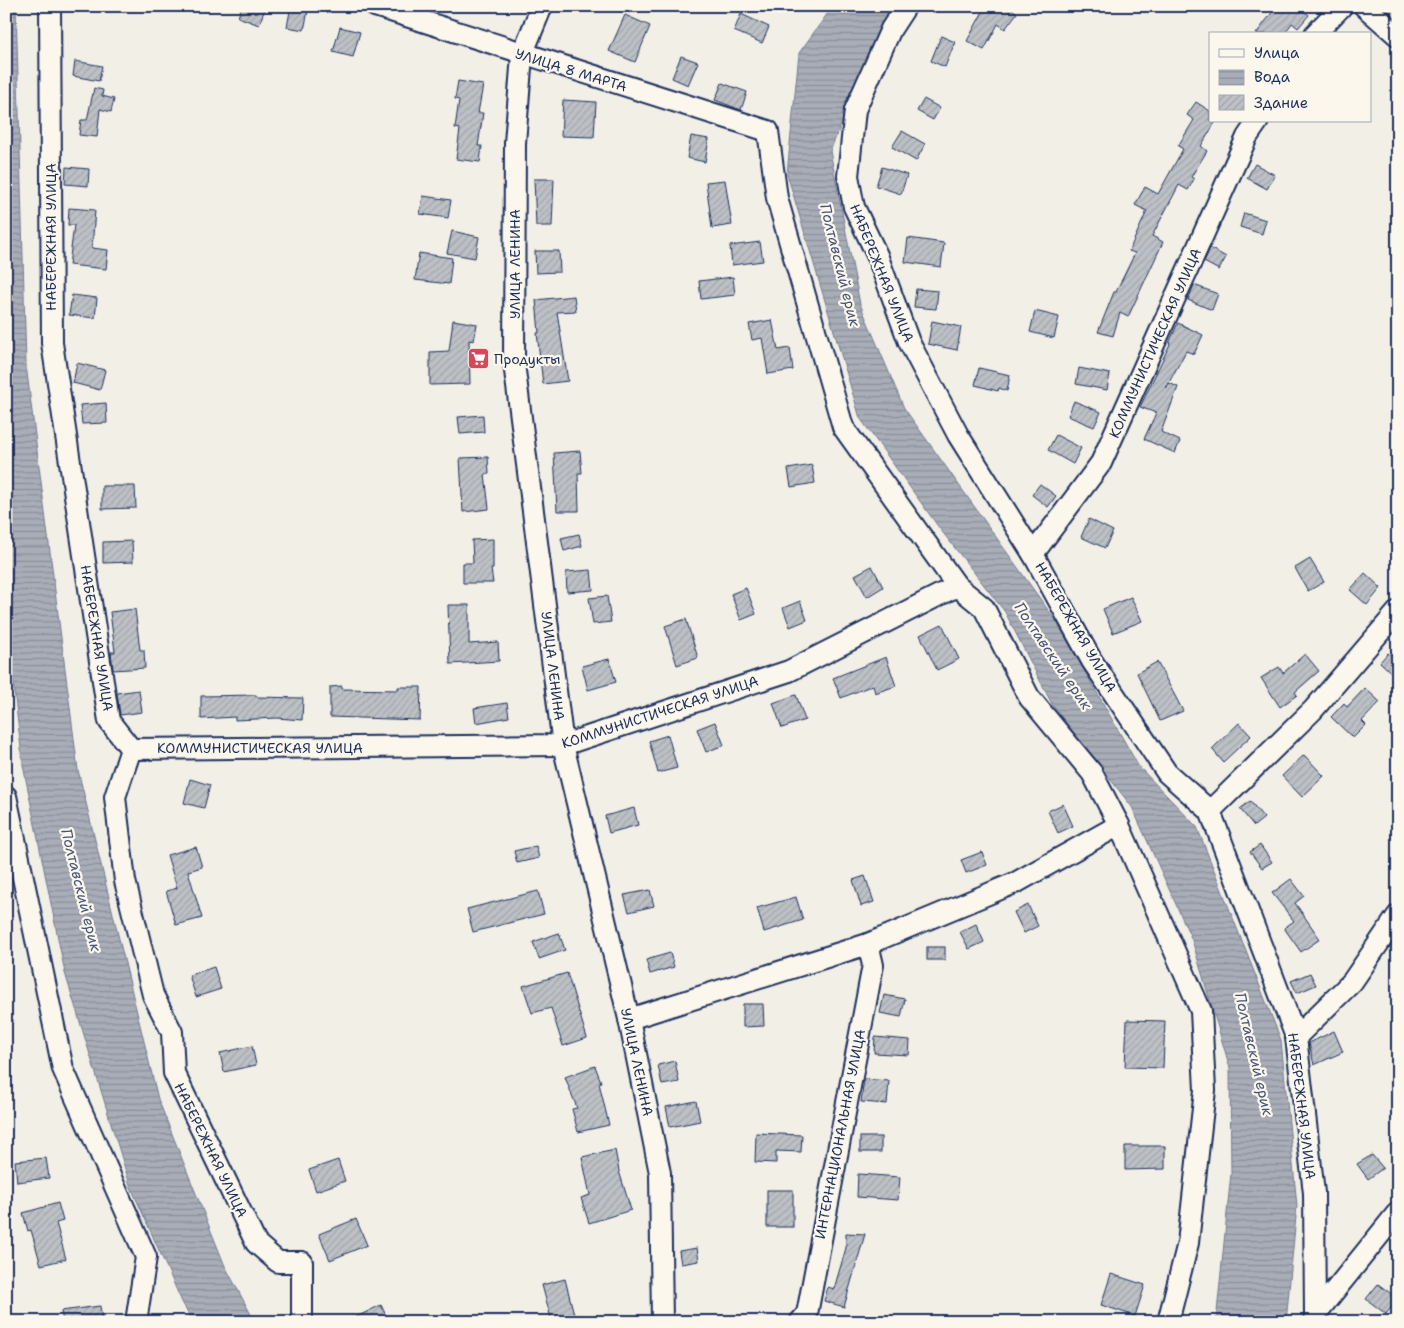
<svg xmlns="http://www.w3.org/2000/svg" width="1404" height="1328" viewBox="0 0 1404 1328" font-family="'Shantell Sans',sans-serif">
  <defs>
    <pattern id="water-rules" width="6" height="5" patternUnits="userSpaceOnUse" patternTransform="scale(1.25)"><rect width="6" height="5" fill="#a9adb7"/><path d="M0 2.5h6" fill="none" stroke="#898d98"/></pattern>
    <pattern id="building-hatch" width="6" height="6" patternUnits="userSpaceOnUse" patternTransform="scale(1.25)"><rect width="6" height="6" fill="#bdc0c4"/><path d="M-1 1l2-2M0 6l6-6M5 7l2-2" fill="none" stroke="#a2a5ab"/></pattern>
  </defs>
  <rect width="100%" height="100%" fill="#f2efe6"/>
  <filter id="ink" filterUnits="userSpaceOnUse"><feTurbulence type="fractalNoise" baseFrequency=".02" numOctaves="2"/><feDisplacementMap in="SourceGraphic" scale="10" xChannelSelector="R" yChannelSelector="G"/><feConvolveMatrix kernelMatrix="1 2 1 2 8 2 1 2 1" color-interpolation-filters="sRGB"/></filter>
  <g filter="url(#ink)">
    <g fill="url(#water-rules)" stroke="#707b93">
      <polygon points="6,6 16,6 26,365 78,770 158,1099 225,1266 255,1322 193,1322 182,1302 130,1185 65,973 23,765 6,624"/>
      <polygon points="833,6 895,6 872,51 830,151 860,304 904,408 1058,624 1139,767 1197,827 1281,1040 1297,1206 1286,1322 1216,1322 1231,1173 1230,1068 1192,940 1132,807 1053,706 1005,612 940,529 860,418 787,174 799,53"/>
    </g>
    <g fill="url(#building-hatch)" stroke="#1b2f5e">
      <polygon points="242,6 266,6 259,25 238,17"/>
      <polygon points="291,6 309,6 304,30 287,27"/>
      <polygon points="986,6 1008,6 1017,13 1005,29 998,24 984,50 967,41"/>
      <polygon points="1277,6 1299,6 1309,15 1298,28 1292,23 1284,34 1256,34"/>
      <polygon points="1382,6 1398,6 1398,20"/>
      <polygon points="741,14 769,27 762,43 734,31"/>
      <polygon points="625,15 650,26 635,62 609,51"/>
      <polygon points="340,27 360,32 353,57 333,52"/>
      <polygon points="941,36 955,42 945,67 931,61"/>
      <polygon points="681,56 698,62 688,85 672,78"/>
      <polygon points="75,61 102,66 99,81 73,76"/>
      <polygon points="458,81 483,85 478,113 483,113 478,146 482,146 480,162 456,159 460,129 455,128 459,100 455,99"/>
      <polygon points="722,83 747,92 741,110 715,100"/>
      <polygon points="94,88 103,90 102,96 114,99 111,112 100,109 97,137 79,135 81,120 87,120"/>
      <polygon points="924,99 940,108 933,120 917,111"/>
      <polygon points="563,100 596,102 594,137 561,136"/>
      <polygon points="1196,102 1210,111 1210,121 1216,121 1201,146 1207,151 1191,177 1194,179 1188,190 1179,185 1152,236 1163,242 1128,317 1120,313 1113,336 1098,332 1114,292 1116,292 1135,253 1129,251 1147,211 1135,205 1145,187 1158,194 1183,149 1178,146 1194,120 1187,115"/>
      <polygon points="902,131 925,144 916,161 892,147"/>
      <polygon points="691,136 709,139 705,162 687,158"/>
      <polygon points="1255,164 1275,175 1267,189 1247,178"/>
      <polygon points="66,167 89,169 88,186 65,184"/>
      <polygon points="882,167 907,175 901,194 876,186"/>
      <polygon points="534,179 554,179 552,226 536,226"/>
      <polygon points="725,180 732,225 712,228 706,182"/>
      <polygon points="423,196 451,200 448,218 420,214"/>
      <polygon points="69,208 95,210 92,248 108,250 106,269 69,265 74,225 68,225"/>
      <polygon points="1244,213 1266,220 1262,234 1240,227"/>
      <polygon points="452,231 479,237 475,258 447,253"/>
      <polygon points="908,238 944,243 941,267 905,262"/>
      <polygon points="760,242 763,261 732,265 730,246"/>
      <polygon points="1210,248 1226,257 1219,270 1204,262"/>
      <polygon points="535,251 559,251 560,272 536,273"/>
      <polygon points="419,253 452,258 449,284 415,280"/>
      <polygon points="733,277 735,295 701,299 699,281"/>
      <polygon points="1194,285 1218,294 1212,310 1188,300"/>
      <polygon points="916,289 938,291 936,309 914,307"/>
      <polygon points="72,295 97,298 95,318 69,315"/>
      <polygon points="574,296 576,311 557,312 568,381 543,384 537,333 539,333 536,300"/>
      <polygon points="1035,311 1059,317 1054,338 1030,332"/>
      <polygon points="453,320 477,324 474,341 469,340 470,384 430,385 430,352 449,351"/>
      <polygon points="772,320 778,350 790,348 793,370 768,374 762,338 752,340 749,324"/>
      <polygon points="932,321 961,327 957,350 928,344"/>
      <polygon points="1178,323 1203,335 1194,354 1186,351 1166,388 1169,383 1178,387 1161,432 1180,441 1175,453 1144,439 1156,413 1140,407 1170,344 1169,343"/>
      <polygon points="77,363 105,370 100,390 73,383"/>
      <polygon points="979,368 1010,375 1007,391 999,388 998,391 975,385"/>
      <polygon points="1079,368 1110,374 1107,390 1076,384"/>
      <polygon points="1074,401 1101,412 1094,427 1068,416"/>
      <polygon points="106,403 107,423 82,424 80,405"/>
      <polygon points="483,415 484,432 460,434 458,417"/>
      <polygon points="1056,435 1081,448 1073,464 1048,450"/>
      <polygon points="580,451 582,473 578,473 579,511 557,511 554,453"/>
      <polygon points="488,457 489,474 485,474 489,509 463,512 460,458"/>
      <polygon points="812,465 815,483 791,487 788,469"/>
      <polygon points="1040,484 1056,496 1048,507 1032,495"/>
      <polygon points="102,486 135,486 136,508 102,509"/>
      <polygon points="1089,519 1113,531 1105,548 1081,537"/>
      <polygon points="579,534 582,546 564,551 561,538"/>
      <polygon points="493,539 493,569 491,569 493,583 463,583 463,563 473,563 472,540"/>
      <polygon points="132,541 133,562 103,563 103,542"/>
      <polygon points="1310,559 1324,582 1308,591 1295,568"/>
      <polygon points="872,566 883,587 867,597 855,575"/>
      <polygon points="591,570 593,590 567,592 566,572"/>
      <polygon points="1365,573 1381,588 1367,605 1350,590"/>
      <polygon points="746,588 756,614 741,620 731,594"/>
      <polygon points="607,596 611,622 593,624 589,598"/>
      <polygon points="1131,597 1142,621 1113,633 1103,609"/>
      <polygon points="800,601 807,620 790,627 783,608"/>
      <polygon points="448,605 469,605 469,644 498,642 499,661 450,664"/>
      <polygon points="135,609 140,650 144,650 145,668 113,670 111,652 115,652 110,612"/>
      <polygon points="686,619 698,658 677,665 665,626"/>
      <polygon points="942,624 959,659 937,670 920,635"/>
      <polygon points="1388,653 1398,662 1398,679 1380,662"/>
      <polygon points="1305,654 1319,671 1295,692 1297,695 1280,707 1261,678 1279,667 1283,673"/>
      <polygon points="886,657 896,686 875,693 873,685 841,698 833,678"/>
      <polygon points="609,659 616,682 588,690 582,666"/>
      <polygon points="1157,662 1183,711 1160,721 1137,673"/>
      <polygon points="342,686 342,689 398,690 398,687 421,687 420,720 330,717 330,687"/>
      <polygon points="1365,688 1380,702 1362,721 1366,725 1353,738 1331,717 1344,703 1347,707"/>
      <polygon points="139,690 142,712 120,715 117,693"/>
      <polygon points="256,695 257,697 303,698 302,720 277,718 235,720 235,717 201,719 201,696"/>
      <polygon points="796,695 805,720 782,728 773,703"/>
      <polygon points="507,703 509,717 476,723 474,708"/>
      <polygon points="715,722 724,745 706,752 697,729"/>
      <polygon points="1239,723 1251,736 1223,762 1212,749"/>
      <polygon points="668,735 677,768 658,773 649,741"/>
      <polygon points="1304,755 1324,776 1302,797 1282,776"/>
      <polygon points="190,779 210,785 204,808 184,803"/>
      <polygon points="1250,801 1264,818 1254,826 1240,809"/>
      <polygon points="1063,804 1073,826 1058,833 1048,811"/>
      <polygon points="634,808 638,825 609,833 605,816"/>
      <polygon points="1260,845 1272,862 1262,868 1250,852"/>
      <polygon points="536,846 539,858 517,863 514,851"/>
      <polygon points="196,847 202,867 188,871 202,918 176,925 166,891 177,888 167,855"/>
      <polygon points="982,852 987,865 966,873 961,860"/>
      <polygon points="865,876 874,902 861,906 853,880"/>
      <polygon points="1291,879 1304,896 1295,903 1320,939 1301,952 1284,928 1294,921 1272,893"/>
      <polygon points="650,890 654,906 629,912 624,895"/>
      <polygon points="538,891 544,914 473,932 467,909"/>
      <polygon points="796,897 803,920 764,932 757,908"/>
      <polygon points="1028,905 1038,926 1024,933 1014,912"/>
      <polygon points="976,924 984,942 969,949 960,932"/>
      <polygon points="559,933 565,950 539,959 533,942"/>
      <rect x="927" y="947" width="18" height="13"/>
      <polygon points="670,953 674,967 650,974 646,960"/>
      <polygon points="214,967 221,989 196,997 189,975"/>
      <polygon points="567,973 587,1038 563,1046 551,1008 532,1013 523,986"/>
      <polygon points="1310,973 1316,985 1297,993 1291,981"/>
      <polygon points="884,995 905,999 901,1017 880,1013"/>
      <polygon points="743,1004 763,1004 764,1026 743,1027"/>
      <polygon points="1127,1020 1165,1021 1163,1068 1125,1067"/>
      <polygon points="1334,1031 1343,1052 1314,1065 1309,1043"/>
      <polygon points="875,1037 910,1040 909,1055 874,1053"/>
      <polygon points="252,1046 256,1065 224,1072 220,1053"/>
      <polygon points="675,1061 679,1082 662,1085 658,1065"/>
      <polygon points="595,1066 601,1082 599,1083 609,1125 578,1132 572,1109 577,1108 565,1077"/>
      <polygon points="864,1079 889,1081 887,1104 861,1102"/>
      <polygon points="696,1101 700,1121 670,1127 666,1107"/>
      <polygon points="756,1133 802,1135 801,1152 776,1151 776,1163 755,1162"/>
      <rect x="860" y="1137" width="21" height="15"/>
      <polygon points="1125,1146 1165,1146 1165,1169 1125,1170"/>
      <polygon points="615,1150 619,1171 631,1210 589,1223 581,1198 590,1195 582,1157"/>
      <polygon points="1372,1155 1383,1168 1368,1179 1357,1164"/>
      <polygon points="46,1158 49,1178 17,1182 15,1161"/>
      <polygon points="338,1160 345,1181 316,1191 309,1170"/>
      <polygon points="858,1174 900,1177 898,1200 857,1197"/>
      <rect x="767" y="1190" width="26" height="37"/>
      <polygon points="58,1203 63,1221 56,1223 66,1259 41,1265 31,1230 28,1231 23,1213"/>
      <polygon points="356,1219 367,1245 330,1260 319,1234"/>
      <polygon points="846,1233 865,1234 844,1307 824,1301 828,1287 834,1289 846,1248"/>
      <polygon points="697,1248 699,1261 681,1264 679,1251"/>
      <polygon points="1111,1274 1145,1285 1135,1316 1101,1305"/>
      <polygon points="565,1279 576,1322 552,1322 542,1285"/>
      <polygon points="1378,1284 1398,1299 1386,1314 1366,1299"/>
      <polygon points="381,1305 389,1322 346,1322"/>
      <polygon points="100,1306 102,1322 63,1322 61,1311"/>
    </g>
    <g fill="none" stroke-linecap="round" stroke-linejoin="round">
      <defs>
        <g id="minor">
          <polyline points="50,6 52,343 109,721 131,749 115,797 125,881 153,995 172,1032 174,1073 256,1243 278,1262 302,1262 302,1322"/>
          <polyline points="375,6 768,131 777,198 843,427 957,586 984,608 1029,697 1092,773 1119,825 1201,1011 1205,1090 1188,1243 1168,1322"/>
          <polyline points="542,6 522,55 515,143 514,363 563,745 629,1019 660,1173 662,1322"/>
          <polyline points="906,6 891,29 855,110 848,176 854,207 877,255 909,342 958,435 1033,554 1092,661 1167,773 1210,811 1296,1037 1314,1193 1315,1315"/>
          <polyline points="1364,6 1398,36"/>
          <polyline points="1315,34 1342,6"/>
          <polyline points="1033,554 1101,463 1247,137 1258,121"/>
          <polyline points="131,749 563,745 789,671 957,586"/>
          <polyline points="6,796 63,1069 146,1257 136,1322"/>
          <polyline points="1210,811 1313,710 1398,611"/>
          <polyline points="629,1019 868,944 1017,882 1119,825"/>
          <polyline points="1296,1037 1352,982 1398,915"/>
          <polyline points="1314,1321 1315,1315 1398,1212"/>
          <polyline points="800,1322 807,1314 873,965 868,944"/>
        </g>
      </defs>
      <use href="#minor" stroke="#1b2f5e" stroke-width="24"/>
      <use href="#minor" stroke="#fbf7ec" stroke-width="20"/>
    </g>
  </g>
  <defs>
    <symbol id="supermarket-square" viewBox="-11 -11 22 22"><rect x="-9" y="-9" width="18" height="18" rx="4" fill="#d1495b" stroke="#fbf7ec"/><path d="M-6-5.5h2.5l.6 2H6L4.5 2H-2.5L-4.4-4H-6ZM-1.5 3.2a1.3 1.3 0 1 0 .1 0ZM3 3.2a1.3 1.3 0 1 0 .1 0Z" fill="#fff"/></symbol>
  </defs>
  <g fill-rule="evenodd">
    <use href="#supermarket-square" x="466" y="346" width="25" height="25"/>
  </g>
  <g text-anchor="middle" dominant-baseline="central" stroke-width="4.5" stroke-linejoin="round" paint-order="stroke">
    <g font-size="14" fill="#1b2f5e" stroke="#fbf7ec">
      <text transform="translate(571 70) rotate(17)">УЛИЦА 8 МАРТА</text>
      <text transform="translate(51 237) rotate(-90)">НАБЕРЕЖНАЯ УЛИЦА</text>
      <text transform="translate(515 264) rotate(-90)">УЛИЦА ЛЕНИНА</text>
      <text transform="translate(882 273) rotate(68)">НАБЕРЕЖНАЯ УЛИЦА</text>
      <text transform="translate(1155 343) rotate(-66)">КОММУНИСТИЧЕСКАЯ УЛИЦА</text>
      <text transform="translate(1076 627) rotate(60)">НАБЕРЕЖНАЯ УЛИЦА</text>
      <text transform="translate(97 638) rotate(81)">НАБЕРЕЖНАЯ УЛИЦА</text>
      <text transform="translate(553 666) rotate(83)">УЛИЦА ЛЕНИНА</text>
      <text transform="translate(660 712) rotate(-18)">КОММУНИСТИЧЕСКАЯ УЛИЦА</text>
      <text x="260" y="748">КОММУНИСТИЧЕСКАЯ УЛИЦА</text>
      <text transform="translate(637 1062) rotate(78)">УЛИЦА ЛЕНИНА</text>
      <text transform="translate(1302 1106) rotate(83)">НАБЕРЕЖНАЯ УЛИЦА</text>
      <text transform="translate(840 1134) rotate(-79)">ИНТЕРНАЦИОНАЛЬНАЯ УЛИЦА</text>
      <text transform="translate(211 1150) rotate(64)">НАБЕРЕЖНАЯ УЛИЦА</text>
    </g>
    <g font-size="14" fill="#1b2f5e" stroke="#fbf7ec" text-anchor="start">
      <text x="494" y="359">Продукты</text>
    </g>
    <g font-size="15" font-style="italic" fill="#465579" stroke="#fbf7ec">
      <text transform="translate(840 265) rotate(76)">Полтавский ерик</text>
      <text transform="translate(1053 656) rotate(56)">Полтавский ерик</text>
      <text transform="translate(81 890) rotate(76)">Полтавский ерик</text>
      <text transform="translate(1254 1054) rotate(77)">Полтавский ерик</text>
    </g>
  </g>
  <rect width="1404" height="1328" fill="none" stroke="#fbf7ec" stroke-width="25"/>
  <rect x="12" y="12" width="1379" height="1303" fill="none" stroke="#1b2f5e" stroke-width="2" filter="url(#ink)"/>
  <rect x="1209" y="32" width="162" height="90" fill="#fbf7ec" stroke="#a1a7b3"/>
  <rect x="1219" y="49" width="25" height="8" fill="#fbf7ec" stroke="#a1a7b3"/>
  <text x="1254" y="58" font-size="15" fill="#1b2f5e">Улица</text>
  <rect x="1219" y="70" width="25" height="15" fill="url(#water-rules)" stroke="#a1a7b3"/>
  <text x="1254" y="82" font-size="15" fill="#1b2f5e">Вода</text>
  <rect x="1219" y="95" width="25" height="15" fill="url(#building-hatch)" stroke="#a1a7b3"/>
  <text x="1254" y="108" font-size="15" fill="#1b2f5e">Здание</text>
</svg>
